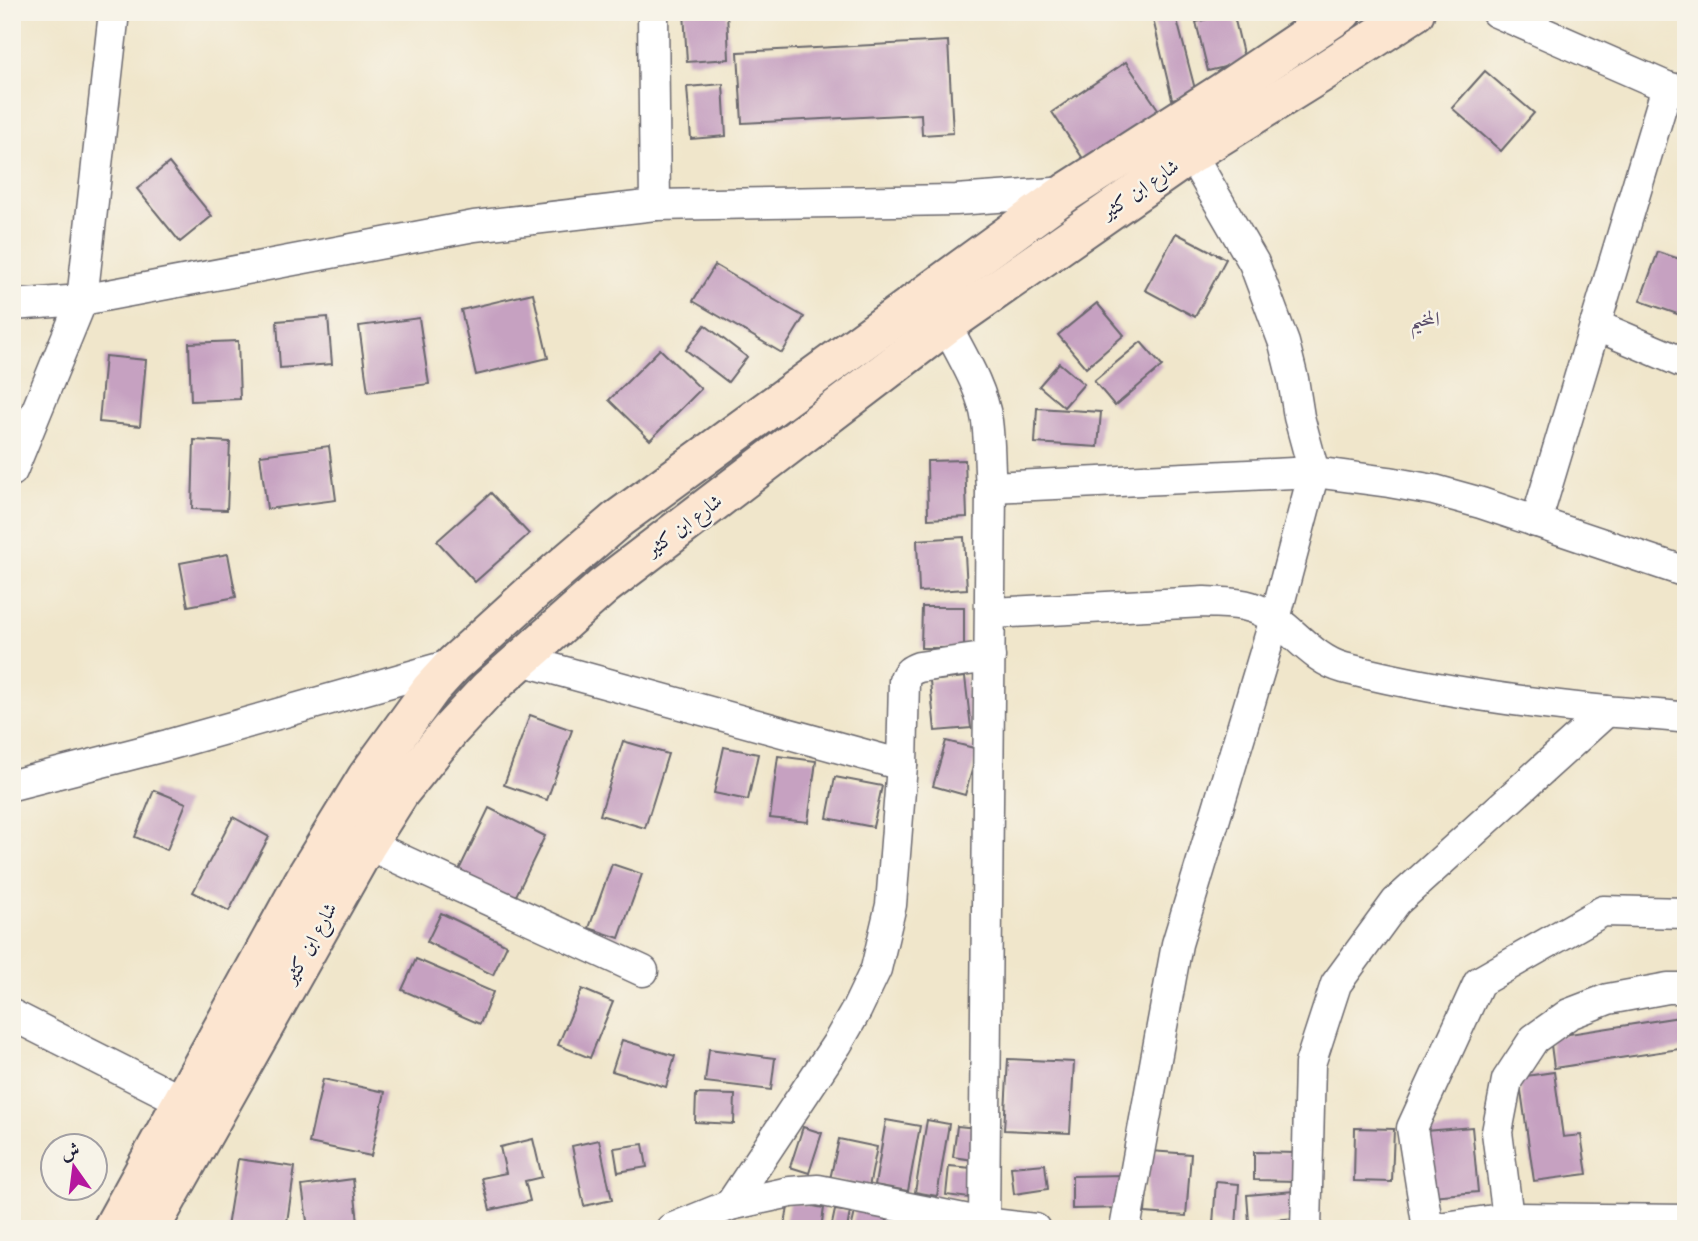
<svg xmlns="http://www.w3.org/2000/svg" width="1698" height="1241" viewBox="0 0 1698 1241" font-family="'Libre Caslon Text',Amiri,serif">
  <rect width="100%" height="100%" fill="#f7f3e8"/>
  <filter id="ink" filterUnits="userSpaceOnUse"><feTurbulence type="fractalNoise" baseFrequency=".0143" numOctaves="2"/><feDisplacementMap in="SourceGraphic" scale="14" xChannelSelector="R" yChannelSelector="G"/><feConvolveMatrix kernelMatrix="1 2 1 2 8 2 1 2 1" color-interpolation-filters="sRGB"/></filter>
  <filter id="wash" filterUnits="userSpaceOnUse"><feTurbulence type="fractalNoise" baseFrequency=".00686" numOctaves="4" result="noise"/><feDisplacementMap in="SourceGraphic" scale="28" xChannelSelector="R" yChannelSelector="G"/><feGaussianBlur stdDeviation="1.57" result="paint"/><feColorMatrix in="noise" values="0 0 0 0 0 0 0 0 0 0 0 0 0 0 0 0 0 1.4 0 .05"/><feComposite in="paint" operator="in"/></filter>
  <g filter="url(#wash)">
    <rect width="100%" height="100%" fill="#f0e6cb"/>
    <g id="blocks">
      <g fill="#c6a1c1">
        <polygon points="684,12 727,12 729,59 687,62"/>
        <polygon points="1164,12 1175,12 1196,93 1172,99 1152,15"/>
        <polygon points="1233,12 1245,62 1208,71 1196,22"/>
        <polygon points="948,41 953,133 922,135 921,114 742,123 738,52"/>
        <polygon points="1126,62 1160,112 1086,163 1052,112"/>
        <polygon points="1485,71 1534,113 1501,151 1452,108"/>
        <polygon points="723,84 726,136 691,139 687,87"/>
        <polygon points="169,163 212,216 180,242 137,189"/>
        <polygon points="1176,233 1226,259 1195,317 1145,290"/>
        <polygon points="1658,252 1686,261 1686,317 1640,301"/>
        <polygon points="715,265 804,317 782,353 693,301"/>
        <polygon points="533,293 548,358 476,375 461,310"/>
        <polygon points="1097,303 1124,335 1086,368 1058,335"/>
        <polygon points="328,317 332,364 280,368 277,321"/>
        <polygon points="419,318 429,384 368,392 359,326"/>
        <polygon points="705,325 747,357 728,382 686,350"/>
        <polygon points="238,341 240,399 191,401 189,343"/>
        <polygon points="1141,342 1162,366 1115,406 1094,381"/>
        <polygon points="660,349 701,389 650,440 609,400"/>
        <polygon points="105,356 146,360 140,426 99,422"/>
        <polygon points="1059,363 1084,384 1064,407 1039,386"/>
        <polygon points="1037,408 1101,412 1098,447 1035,443"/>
        <polygon points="194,440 230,442 227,510 192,509"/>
        <polygon points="329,446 336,500 267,509 260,455"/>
        <polygon points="965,460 967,517 928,519 927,461"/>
        <polygon points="491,493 529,534 475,582 437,541"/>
        <polygon points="964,537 967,589 919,592 917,540"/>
        <polygon points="228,554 236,597 188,606 180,563"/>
        <polygon points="922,607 964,607 964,648 921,648"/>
        <polygon points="965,677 971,728 935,731 930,681"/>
        <polygon points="530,715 572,730 547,800 504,785"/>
        <polygon points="623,741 668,754 645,828 600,815"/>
        <polygon points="946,741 978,749 965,795 933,786"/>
        <polygon points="724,747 758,754 748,800 714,793"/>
        <polygon points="778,756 816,761 808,822 770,818"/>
        <polygon points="835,777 882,786 873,827 827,818"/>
        <polygon points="154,790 186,803 167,850 135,837"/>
        <polygon points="489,808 545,836 513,902 457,874"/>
        <polygon points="233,817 269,837 229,911 193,892"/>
        <polygon points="612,864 642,874 619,938 589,928"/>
        <polygon points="441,913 507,945 493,975 427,942"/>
        <polygon points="416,959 493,992 480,1024 402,990"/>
        <polygon points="582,989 613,1002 590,1058 558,1045"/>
        <polygon points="1686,1016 1686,1048 1554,1068 1550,1037"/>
        <polygon points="622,1040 675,1056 666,1087 612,1071"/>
        <polygon points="709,1049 775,1058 771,1090 705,1082"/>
        <polygon points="1008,1059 1074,1062 1070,1133 1004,1130"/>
        <polygon points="1554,1072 1563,1137 1581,1135 1587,1174 1534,1181 1519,1077"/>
        <polygon points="323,1079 385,1092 371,1156 309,1143"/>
        <polygon points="696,1094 735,1095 734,1124 695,1122"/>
        <polygon points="886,1120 920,1126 908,1191 875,1185"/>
        <polygon points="927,1120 949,1124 937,1196 915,1192"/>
        <polygon points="957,1126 977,1128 973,1160 953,1157"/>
        <polygon points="803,1127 822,1133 809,1173 790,1167"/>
        <polygon points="1472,1127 1478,1192 1431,1196 1425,1131"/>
        <polygon points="1355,1128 1394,1129 1392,1182 1354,1181"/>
        <polygon points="533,1139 542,1177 525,1181 530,1201 490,1210 482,1178 506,1173 500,1147"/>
        <polygon points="839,1139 877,1147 869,1187 830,1179"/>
        <polygon points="599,1140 612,1200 584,1206 572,1146"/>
        <polygon points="643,1144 647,1167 618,1172 614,1148"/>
        <polygon points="1150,1151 1191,1154 1186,1216 1145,1213"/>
        <polygon points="1254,1152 1296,1153 1296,1181 1254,1180"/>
        <polygon points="238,1159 295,1167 286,1229 227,1227"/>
        <polygon points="1045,1164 1048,1189 1014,1194 1011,1167"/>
        <polygon points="949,1166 972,1168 969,1198 946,1195"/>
        <polygon points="1124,1175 1125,1208 1072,1209 1072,1176"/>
        <polygon points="353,1179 358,1222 308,1228 302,1186"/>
        <polygon points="1216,1182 1239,1184 1236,1227 1213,1224"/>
        <polygon points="1294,1191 1296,1218 1249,1222 1247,1195"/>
        <polygon points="789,1202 824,1208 821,1229 784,1229"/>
        <polygon points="857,1204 889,1211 885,1229 851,1229"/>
        <polygon points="835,1210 850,1212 847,1229 831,1229"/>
        <polygon points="901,1223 930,1227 930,1229 900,1229"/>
      </g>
    </g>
  </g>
  <g filter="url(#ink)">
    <use href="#blocks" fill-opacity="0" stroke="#6a676d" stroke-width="2"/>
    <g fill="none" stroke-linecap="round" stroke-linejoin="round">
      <defs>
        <g id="street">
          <polyline points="653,12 655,205"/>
          <polyline points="1496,12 1667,87 1686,92"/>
          <polyline points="12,305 82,300 474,226 655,205 956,200 1067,192"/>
          <path d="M946,325C962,356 982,387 987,421C990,443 989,465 991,487L984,1223L982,1229"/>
          <polyline points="1595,325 1686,364"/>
          <polyline points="12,471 82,300 114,12"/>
          <polyline points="991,487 1314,472 1389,482 1434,490 1481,503 1686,572"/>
          <polyline points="1536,522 1667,87"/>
          <path d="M991,613L1204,602C1220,603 1236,602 1251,607C1287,618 1307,658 1344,668C1430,690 1518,702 1606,711C1633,714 1659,714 1686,718"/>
          <polyline points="521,660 902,765"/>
          <polyline points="12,785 168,745 454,664"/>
          <polyline points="367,844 643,971"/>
          <polyline points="12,1015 182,1101"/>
          <path d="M730,1205L837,1044L857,1009L876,969L891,905L902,765L904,681C907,672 911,670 919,667L990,657"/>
          <polyline points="1508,1218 1497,1132 1507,1080 1534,1039 1569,1014 1608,999 1668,988 1686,988"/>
          <polyline points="671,1229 730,1205 790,1192 818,1190 984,1223 1035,1229"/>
          <polyline points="1125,1229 1177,944 1275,619 1314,472 1299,417 1293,379 1284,343 1254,263 1191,154"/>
          <polyline points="1306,1229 1310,1064 1336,984 1396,902 1607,711"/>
          <polyline points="1428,1229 1412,1128 1479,982 1603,911 1686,913"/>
          <polyline points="1431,1229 1508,1218 1686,1220"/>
        </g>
        <g id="secondary">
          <polyline points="112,1229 308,873 367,777 431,689 454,664 533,592 618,519 1067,192 1223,92 1342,12"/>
          <polyline points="150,1229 367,844 400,792 450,730 488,689 604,586 946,325 1191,154 1318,75 1415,12"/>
        </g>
      </defs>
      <use href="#street" stroke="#6a676d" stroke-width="33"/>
      <use href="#secondary" stroke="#6a676d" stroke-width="42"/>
      <use href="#street" stroke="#fff" stroke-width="30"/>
      <use href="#secondary" stroke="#fce5d0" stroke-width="38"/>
    </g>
  </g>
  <g text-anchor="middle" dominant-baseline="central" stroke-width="5" stroke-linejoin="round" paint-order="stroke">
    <g font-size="19" fill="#22223b" stroke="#f7f3e8">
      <text transform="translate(1140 189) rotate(-35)">شارع ابن كثير</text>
      <text transform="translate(684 525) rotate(-37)">شارع ابن كثير</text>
      <text transform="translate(310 943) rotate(-61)">شارع ابن كثير</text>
    </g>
    <g font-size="21" fill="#5b4e6a" stroke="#f7f3e8">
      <text x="1425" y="318">المخيم</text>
    </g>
  </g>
  <rect width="1698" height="1241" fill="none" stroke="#f7f3e8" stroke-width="42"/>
  <g transform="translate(74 1167) rotate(346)"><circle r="33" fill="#f7f3e8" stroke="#a29fa3" stroke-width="2"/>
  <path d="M0-5L12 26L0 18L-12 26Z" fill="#b5179e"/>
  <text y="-10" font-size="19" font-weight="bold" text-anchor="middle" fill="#22223b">ش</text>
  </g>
</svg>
